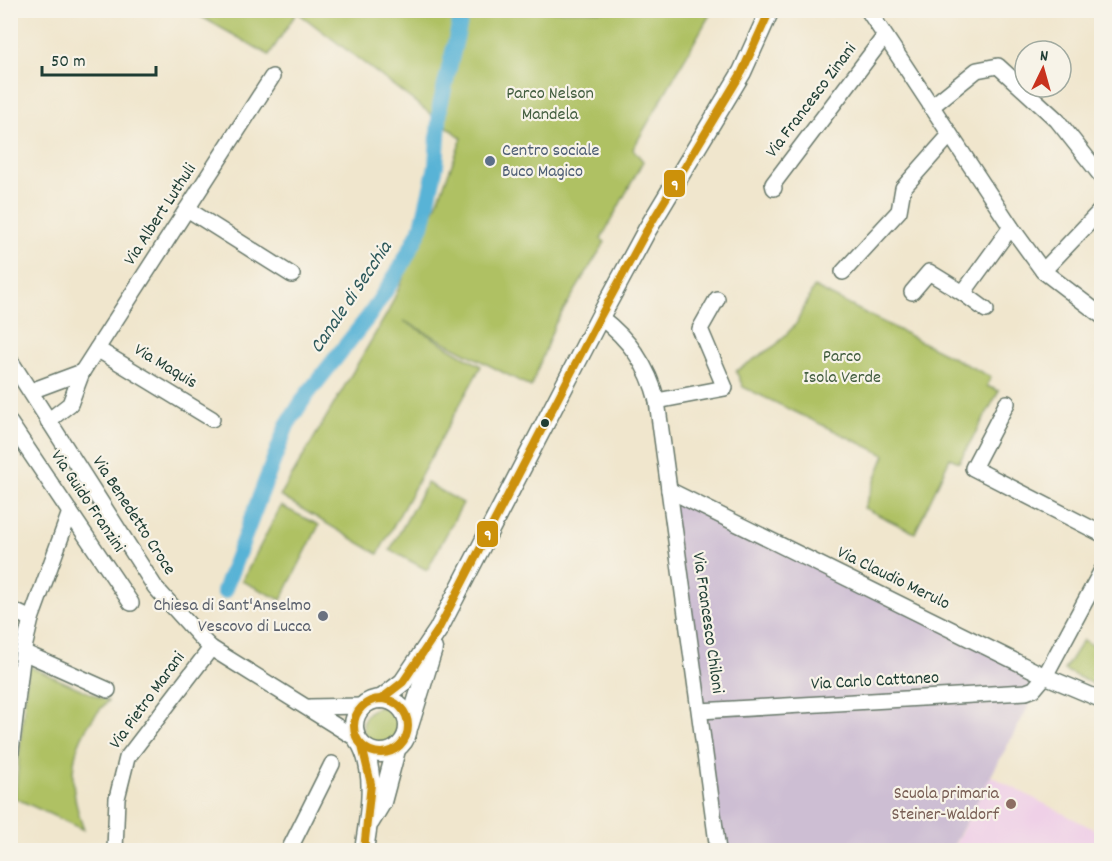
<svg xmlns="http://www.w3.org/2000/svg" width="1112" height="861" viewBox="0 0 1112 861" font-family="Dekko,sans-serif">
  <rect width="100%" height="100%" fill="#f7f3e8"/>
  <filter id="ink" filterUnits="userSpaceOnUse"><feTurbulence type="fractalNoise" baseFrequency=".0167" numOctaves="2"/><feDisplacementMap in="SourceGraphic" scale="12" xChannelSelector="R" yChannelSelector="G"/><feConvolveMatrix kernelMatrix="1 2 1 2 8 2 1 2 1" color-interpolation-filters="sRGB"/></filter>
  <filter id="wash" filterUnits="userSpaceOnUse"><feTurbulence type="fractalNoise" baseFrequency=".008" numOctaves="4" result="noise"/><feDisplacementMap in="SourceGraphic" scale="24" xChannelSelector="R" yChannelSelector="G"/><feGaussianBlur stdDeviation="1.35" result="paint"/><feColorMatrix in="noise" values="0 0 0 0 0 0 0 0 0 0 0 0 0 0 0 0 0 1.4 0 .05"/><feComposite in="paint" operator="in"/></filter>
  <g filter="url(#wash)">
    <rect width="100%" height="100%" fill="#f0e6cd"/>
    <polygon fill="#efd0e7" points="991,776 1101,833 1101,850 952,850"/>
    <polygon fill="#cdbed3" points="669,490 1045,676 951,850 718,850"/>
    <g fill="#afc164" stroke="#677f4c" stroke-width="1.5">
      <polygon points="191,11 712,11 633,149 643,161 601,239 605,242 555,324 531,387 404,321 481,366 378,554 280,496 388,312 439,198 462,138 297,12 269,55"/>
      <polygon points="814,287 991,377 987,386 999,391 959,462 950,458 915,533 864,508 885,455 743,387 736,371 776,345 796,324"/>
      <polygon points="427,483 463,503 427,570 390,550"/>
      <polygon points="281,506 319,525 281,600 242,581"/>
      <polygon points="1083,640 1101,650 1101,688 1064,670"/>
      <path d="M28,666L108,701C69,740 65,780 84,830L15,798Z"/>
      <circle cx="382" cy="726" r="19"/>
    </g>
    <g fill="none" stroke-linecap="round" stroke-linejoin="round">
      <polyline stroke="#59b3d6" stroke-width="16" points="224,591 287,425 305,397 369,316 401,267 422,226 436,166 440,106 463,10"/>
    </g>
  </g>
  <g filter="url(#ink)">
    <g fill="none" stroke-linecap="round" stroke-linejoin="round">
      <defs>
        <g id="minor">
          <polyline points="868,10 1011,227 1043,271 1102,316"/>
          <polyline points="931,107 977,70 998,66 1057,120 1102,177"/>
          <polyline points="774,188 773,184 884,37"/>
          <polyline points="187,209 292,275"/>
          <polyline points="1043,271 1102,209"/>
          <polyline points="843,272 899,211 903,188 950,135"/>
          <polyline points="912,292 929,272 963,293 1011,227"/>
          <polyline points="963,293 986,310"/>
          <path d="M600,317C629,339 648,365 657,401L718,850"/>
          <polyline points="97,349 212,419"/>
          <path d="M10,360L155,587L203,640L211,648C260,679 309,709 357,739"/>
          <polyline points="31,391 82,372"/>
          <polyline points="657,401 725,388 700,329 717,299"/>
          <polyline points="1007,403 973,468 1102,534"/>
          <polyline points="48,421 70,404 82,372 272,77"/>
          <polyline points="10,423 131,603"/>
          <polyline points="669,490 1045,676 1102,700"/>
          <polyline points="10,609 31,619"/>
          <polyline points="23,652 108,690"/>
          <polyline points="310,707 363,706"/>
          <polyline points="700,711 1026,692 1034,689 1045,676 1102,570"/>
          <polyline points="10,759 23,652 31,619 70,512"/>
          <polyline points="115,850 117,798 127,758 211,648"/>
          <polyline points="289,850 332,764"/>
        </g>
        <g id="major">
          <circle cx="381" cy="726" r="27"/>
          <polyline points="381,699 403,682 438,630 600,317 647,230 742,72 770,10"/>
          <polyline points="409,726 433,649"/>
          <path d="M362,746C377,776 369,818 364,850"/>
          <polyline points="370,822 382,802 396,750"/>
        </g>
      </defs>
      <use href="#minor" stroke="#68786a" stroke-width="18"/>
      <use href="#major" stroke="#68786a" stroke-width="21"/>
      <use href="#minor" stroke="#fff" stroke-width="15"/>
      <use href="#major" stroke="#fff" stroke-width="18"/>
      <defs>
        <g id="bus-1">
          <circle cx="381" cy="726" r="27"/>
          <polyline points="381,699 403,682 438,630 600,317 647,230 742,72 770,10"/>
          <polyline points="362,746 371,784 364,850"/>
        </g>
      </defs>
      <use href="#bus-1" stroke="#f7f3e8" stroke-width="12"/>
      <use href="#bus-1" stroke="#cc910a" stroke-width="8"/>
    </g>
  </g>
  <circle fill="#5c6f8a" stroke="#f7f3e8" stroke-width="2" cx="490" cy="161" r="6"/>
  <circle fill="#1f3d34" stroke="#f7f3e8" stroke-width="2" cx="545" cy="423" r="5"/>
  <circle fill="#6b7280" stroke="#f7f3e8" stroke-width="2" cx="323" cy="616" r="6"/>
  <circle fill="#8d6e63" stroke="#f7f3e8" stroke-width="2" cx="1011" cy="804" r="6"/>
  <g text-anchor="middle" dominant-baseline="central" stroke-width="4.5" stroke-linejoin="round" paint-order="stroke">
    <g font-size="18" fill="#435e40" stroke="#f7f3e8">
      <text x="550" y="94">Parco Nelson<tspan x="550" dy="21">Mandela</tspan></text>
      <text x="842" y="357">Parco<tspan x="842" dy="21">Isola Verde</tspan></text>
    </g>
    <g font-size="18" fill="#1f3d34" stroke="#f7f3e8">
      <text transform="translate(812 101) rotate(-53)">Via Francesco Zinani</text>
      <text transform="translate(161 215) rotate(-57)">Via Albert Luthuli</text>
      <text transform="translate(165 367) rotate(31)">Via Maquis</text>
      <text transform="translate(87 502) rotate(56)">Via Guido Franzini</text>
      <text transform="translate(133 516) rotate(57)">Via Benedetto Croce</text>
      <text transform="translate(893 579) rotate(26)">Via Claudio Merulo</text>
      <text transform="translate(707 623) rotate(82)">Via Francesco Chiloni</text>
      <text transform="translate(875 682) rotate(-3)">Via Carlo Cattaneo</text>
      <text transform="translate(148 701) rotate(-54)">Via Pietro Marani</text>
    </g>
    <g font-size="18" fill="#4e5e75" stroke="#f7f3e8" text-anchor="start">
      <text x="502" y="151">Centro sociale<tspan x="502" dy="21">Buco Magico</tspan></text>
    </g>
    <g font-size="18" fill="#5b616d" stroke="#f7f3e8" text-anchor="end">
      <text x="311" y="606">Chiesa di Sant'Anselmo<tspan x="311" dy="21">Vescovo di Lucca</tspan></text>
    </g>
    <g font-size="18" fill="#785e54" stroke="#f7f3e8" text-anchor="end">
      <text x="999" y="794">Scuola primaria<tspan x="999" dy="21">Steiner-Waldorf</tspan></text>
    </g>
    <g font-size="20" font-style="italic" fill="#2e5a5c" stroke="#f7f3e8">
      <text transform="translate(352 298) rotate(-56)">Canale di Secchia</text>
    </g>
  </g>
  <g stroke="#f7f3e8" stroke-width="2">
    <rect x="663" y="169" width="23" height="29" rx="6" fill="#cc910a"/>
    <rect x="476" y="520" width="23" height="28" rx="6" fill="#cc910a"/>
  </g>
  <g font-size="16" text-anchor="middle" font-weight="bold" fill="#fff">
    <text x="675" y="190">9</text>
    <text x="488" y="540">9</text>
  </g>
  <rect width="1112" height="861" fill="none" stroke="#f7f3e8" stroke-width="36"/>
  <g transform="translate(1043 69) rotate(5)"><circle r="28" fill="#f7f3e8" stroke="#a1aaa0" stroke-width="1.5"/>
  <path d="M0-4.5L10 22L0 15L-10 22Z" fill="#c8321e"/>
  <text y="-9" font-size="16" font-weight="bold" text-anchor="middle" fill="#1f3d34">N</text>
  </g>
  <path d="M42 66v9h114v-9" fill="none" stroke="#1f3d34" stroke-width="3"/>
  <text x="51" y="66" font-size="18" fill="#1f3d34" stroke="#f7f3e8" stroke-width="4.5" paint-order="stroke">50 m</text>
</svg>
